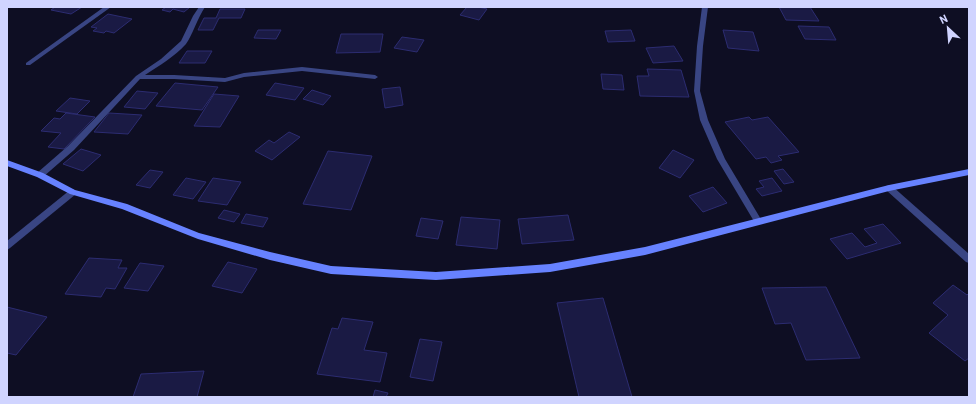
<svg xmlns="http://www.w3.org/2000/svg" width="976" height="404" viewBox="0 0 976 404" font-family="Barlow,sans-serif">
  <rect width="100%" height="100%" fill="#0e0e23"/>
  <g fill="#1a1a44" stroke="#2c2c71">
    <polygon points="55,7 82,7 71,14 51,10"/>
    <polygon points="166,7 190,7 184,12 173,9 170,12 162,10"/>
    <polygon points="467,7 478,7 487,9 479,20 460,15"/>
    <polygon points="779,7 810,7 819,21 786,20"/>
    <polygon points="220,9 245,9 241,18 219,18 213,30 198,30 204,18 216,18"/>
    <polygon points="108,14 132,19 114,33 106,31 104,33 93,31 97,28 91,27"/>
    <polygon points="798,26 829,27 836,40 805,39"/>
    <polygon points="258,30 281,30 276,39 254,38"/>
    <polygon points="631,30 635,41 608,42 605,31"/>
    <polygon points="723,30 753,32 759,51 728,48"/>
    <polygon points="341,34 383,34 380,52 336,53"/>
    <polygon points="402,37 424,40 417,52 394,48"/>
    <polygon points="674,46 683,61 653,63 646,48"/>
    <polygon points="187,51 212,51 205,63 179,63"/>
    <polygon points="647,69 681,70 689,97 640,96 637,76 649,76"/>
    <polygon points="601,74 622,75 624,90 603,89"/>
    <polygon points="175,83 218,87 202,110 156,106"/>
    <polygon points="275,83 304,88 295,100 266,95"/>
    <polygon points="400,87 403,105 385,108 382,89"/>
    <polygon points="312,90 331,96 323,105 303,99"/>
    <polygon points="137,91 158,93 145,109 124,107"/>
    <polygon points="214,94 239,96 220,127 194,126"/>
    <polygon points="70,98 90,101 77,114 56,111"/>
    <polygon points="66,113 95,117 64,149 48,147 61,133 41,131 54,118 60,119"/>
    <polygon points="109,113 142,115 128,134 94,132"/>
    <polygon points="749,117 752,120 768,117 799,152 778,156 782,160 771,163 766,157 756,159 725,122"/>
    <polygon points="289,132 300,137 272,160 255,151 269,140 274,143"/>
    <polygon points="81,149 101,155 83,171 63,164"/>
    <polygon points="673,150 694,160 680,178 659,168"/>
    <polygon points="328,151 372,156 351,210 303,204"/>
    <polygon points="783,169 794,182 784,184 774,171"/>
    <polygon points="150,170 163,172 150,188 136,185"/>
    <polygon points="186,178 206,182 193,199 173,195"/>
    <polygon points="213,178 241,182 227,205 198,201"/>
    <polygon points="772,178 782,191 762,196 756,189 764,187 759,181"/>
    <polygon points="713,187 727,203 703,212 689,196"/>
    <polygon points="224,210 240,214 234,222 218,218"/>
    <polygon points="246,214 268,218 263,227 241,223"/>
    <polygon points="568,215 574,240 522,244 518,219"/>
    <polygon points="461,217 500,220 497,249 456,245"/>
    <polygon points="421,218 443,221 438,239 416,236"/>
    <polygon points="883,224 901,243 847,259 830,239 852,233 865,247 877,243 864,229"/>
    <polygon points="89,258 122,260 118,268 127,268 115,289 106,288 101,297 65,294"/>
    <polygon points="228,262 257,269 242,293 212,286"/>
    <polygon points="140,263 164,266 148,291 124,288"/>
    <polygon points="953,285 967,295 969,293 969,358 965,361 929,333 948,315 933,303"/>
    <polygon points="826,287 860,358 806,360 791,323 775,324 762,288"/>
    <polygon points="603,298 632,397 579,397 557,303"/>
    <polygon points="7,307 47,317 16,355 7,353"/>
    <polygon points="342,318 373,322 364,350 387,353 380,382 317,374 332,328 338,329"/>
    <polygon points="420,339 442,342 433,381 410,377"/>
    <polygon points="204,371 197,397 133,397 141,374"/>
    <polygon points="375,390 388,393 386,397 373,397"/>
  </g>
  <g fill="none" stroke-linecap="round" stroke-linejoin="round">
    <g fill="#394583" fill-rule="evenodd">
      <polygon points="104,7 111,7 30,65 26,65 26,63"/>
      <path d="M199,7H205C198,17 192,36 186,44C175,56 159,66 145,75H174L225,78L244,73L302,67L375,75L378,77L375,79L302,71L244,77L225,82L174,79H140L74,150L43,177H37L36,175L37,173L68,146L136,76L161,59L181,41L193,16Z"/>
      <polygon points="702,7 708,7 703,46 700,91 708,120 725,159 762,221 761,223 755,223 717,159 700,120 694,91 697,46"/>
      <polygon points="889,185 892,186 969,254 969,263 966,262 886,190 885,188 886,186"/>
      <polygon points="73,189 77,192 76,194 10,248 7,250 7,241 70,190"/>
    </g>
    <polygon fill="#6782ff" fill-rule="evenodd" points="7,160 43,173 75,190 127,204 199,233 270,252 331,266 436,272 550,264 645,247 889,185 969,169 969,175 889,191 645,255 550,272 436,280 331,274 270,260 198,239 122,209 70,194 37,177 7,166"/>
  </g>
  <rect width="976" height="404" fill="none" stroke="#d0d4ff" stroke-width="16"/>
  <g transform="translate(948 28) rotate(334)" stroke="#0e0e23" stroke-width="3" paint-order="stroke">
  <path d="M0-3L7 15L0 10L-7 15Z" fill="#d0d4ff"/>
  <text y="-6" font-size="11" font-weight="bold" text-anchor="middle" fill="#d0d4ff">N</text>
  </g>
</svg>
